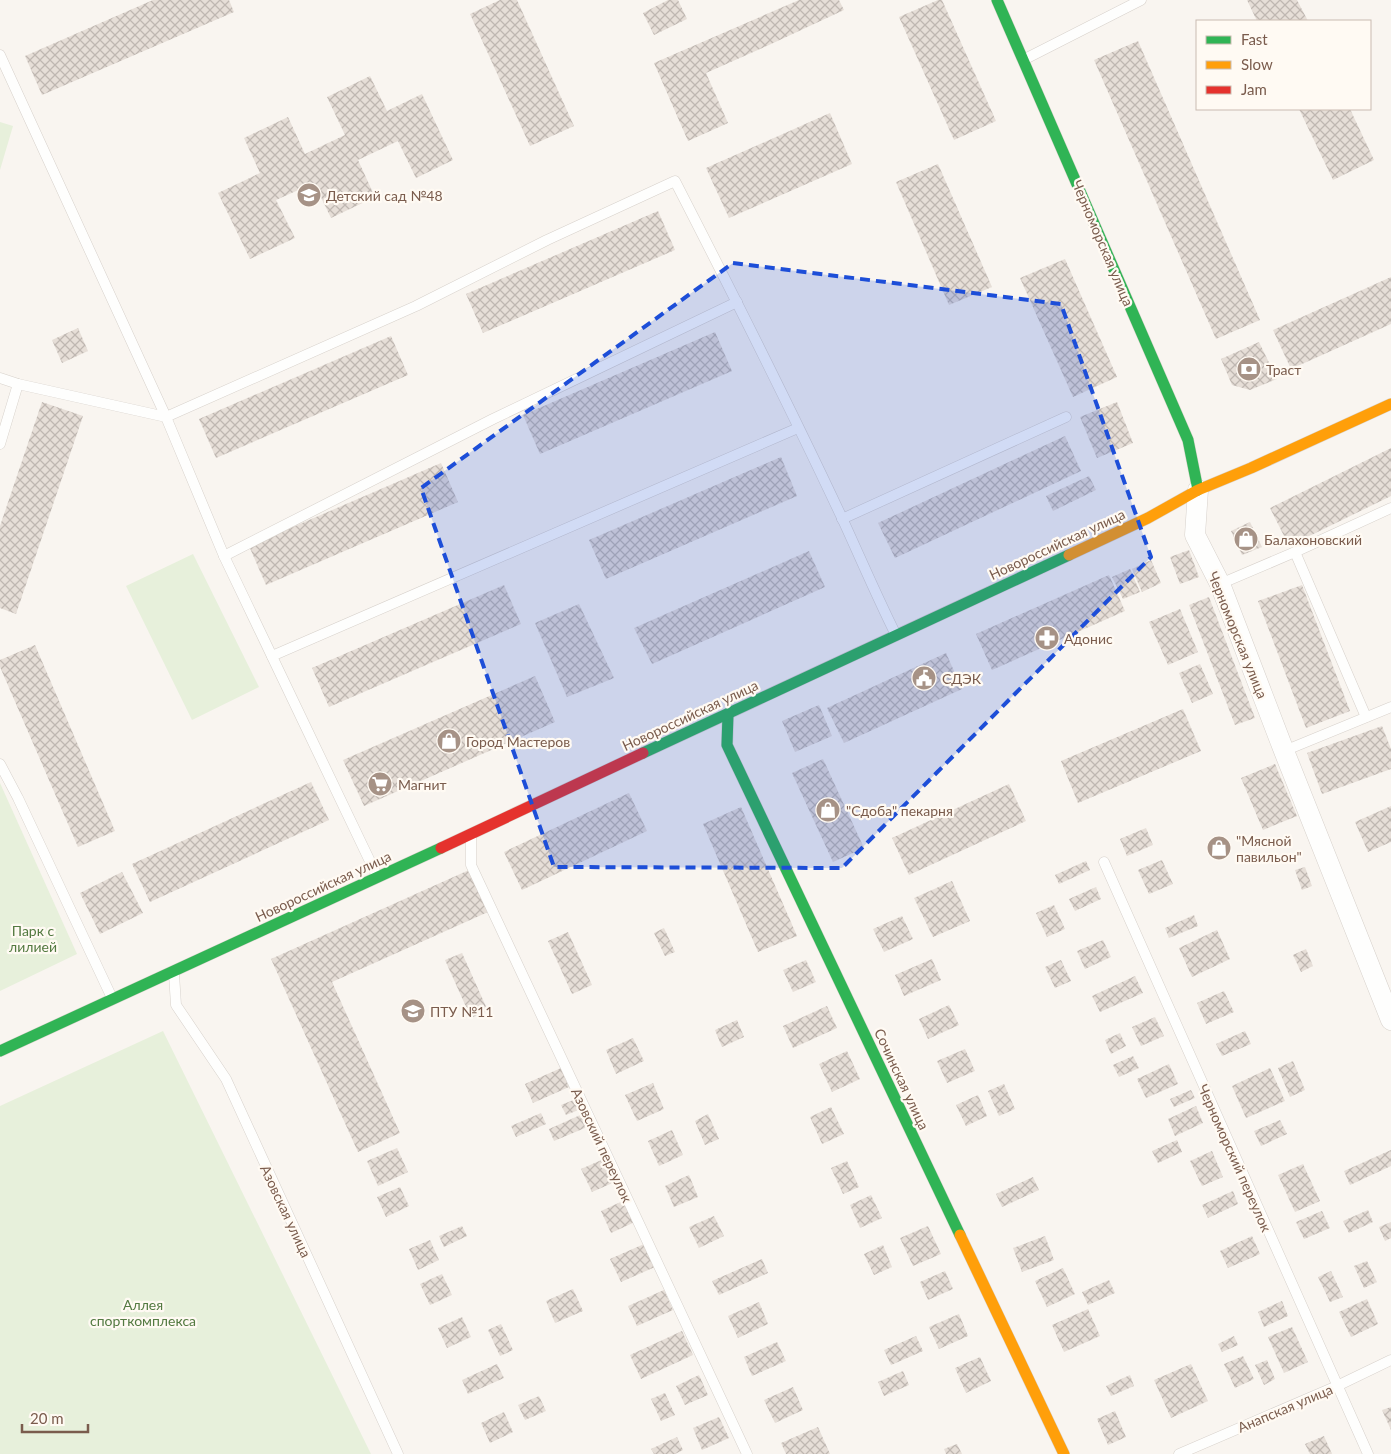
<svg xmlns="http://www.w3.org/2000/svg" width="1391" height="1454" viewBox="0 0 1391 1454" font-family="Lato,sans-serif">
  <defs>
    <pattern id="building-cross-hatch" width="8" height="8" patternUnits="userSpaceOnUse" patternTransform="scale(1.25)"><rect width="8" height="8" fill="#e6ded7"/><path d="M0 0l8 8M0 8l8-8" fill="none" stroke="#bfb7b1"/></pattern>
  </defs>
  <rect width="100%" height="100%" fill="#f9f5f0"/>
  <g fill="#e7f0db">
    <polygon points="0,122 13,126 0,170"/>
    <polygon points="193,554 259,687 192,720 126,586"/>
    <polygon points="0,783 77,954 0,991"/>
    <polygon points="163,1031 371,1454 0,1454 0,1106"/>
  </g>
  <g fill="url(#building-cross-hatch)">
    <polygon points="153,0 229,0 234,12 42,95 25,56"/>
    <polygon points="500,0 517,0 574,126 530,146 470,14"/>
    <polygon points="668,0 678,0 687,19 654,35 643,13"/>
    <polygon points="799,0 839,0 844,10 769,45 706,73 728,123 688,141 654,63"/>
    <polygon points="938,0 942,0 996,121 954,140 899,17"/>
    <polygon points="1247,0 1297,0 1308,21 1257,21"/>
    <polygon points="1138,41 1260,320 1216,339 1094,60"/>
    <polygon points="370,76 387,111 422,94 453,160 416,178 398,141 358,160 375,197 331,218 314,183 276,200 295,238 250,259 218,193 260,173 244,138 288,117 305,154 345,135 327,97"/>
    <polygon points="1299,109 1350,109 1374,160 1333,180"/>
    <polygon points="830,113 852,164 729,218 706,168"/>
    <polygon points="938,164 992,287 949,305 896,182"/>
    <polygon points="658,211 675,250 483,333 466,294"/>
    <polygon points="1065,259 1117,377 1073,397 1020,278"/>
    <polygon points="1391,277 1391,324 1291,369 1273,330"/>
    <polygon points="78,328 88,351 62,363 52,340"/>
    <polygon points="715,332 732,371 540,454 523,415"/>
    <polygon points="391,336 408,375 216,458 199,419"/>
    <polygon points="1259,342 1277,379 1250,390 1232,385 1221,359"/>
    <polygon points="42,402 83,416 16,614 0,608 0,526"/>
    <polygon points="1117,402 1133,443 1097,458 1080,417"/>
    <polygon points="1065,436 1081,471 895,558 878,523"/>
    <polygon points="1391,448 1391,496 1289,546 1270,508"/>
    <polygon points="781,457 797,496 606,579 589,540"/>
    <polygon points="441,463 458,502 266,585 249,546"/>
    <polygon points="1089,476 1096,490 1053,511 1046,496"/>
    <polygon points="1250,522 1262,547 1242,555 1231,531"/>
    <polygon points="1189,550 1199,577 1180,584 1170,557"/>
    <polygon points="809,551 825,587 652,664 634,628"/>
    <polygon points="1151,560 1161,583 1142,592 1132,569"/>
    <polygon points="1130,569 1140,592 1123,599 1112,577"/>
    <polygon points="1109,575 1125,611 992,670 976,634"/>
    <polygon points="504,585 521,624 329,707 312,668"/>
    <polygon points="1302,585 1350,711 1306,728 1258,601"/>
    <polygon points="1209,597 1255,718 1235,725 1189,605"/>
    <polygon points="579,604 614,678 567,697 535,623"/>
    <polygon points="1180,609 1198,652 1168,665 1149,622"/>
    <polygon points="35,645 115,831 78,847 0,667 0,660"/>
    <polygon points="946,653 962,689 844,743 827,708"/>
    <polygon points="1200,664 1213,694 1192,703 1179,673"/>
    <polygon points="535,676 555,722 364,806 343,760"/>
    <polygon points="819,705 832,736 795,752 782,721"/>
    <polygon points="1183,709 1201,751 1078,803 1061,761"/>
    <polygon points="1382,726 1391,749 1391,769 1322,794 1307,753"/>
    <polygon points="823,759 864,848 833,862 792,773"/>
    <polygon points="1275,764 1297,816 1263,830 1241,778"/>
    <polygon points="311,782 329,820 150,902 132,864"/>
    <polygon points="1009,784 1026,821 909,875 892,838"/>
    <polygon points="629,793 647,831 522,890 504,852"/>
    <polygon points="1391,806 1391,842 1368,852 1355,822"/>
    <polygon points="741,807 797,936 758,952 703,824"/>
    <polygon points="1146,828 1153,845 1127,856 1120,839"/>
    <polygon points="1162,860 1173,884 1149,894 1138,870"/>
    <polygon points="1086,861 1090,870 1059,884 1055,875"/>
    <polygon points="1305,867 1312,886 1302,890 1295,870"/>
    <polygon points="469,870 488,912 332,982 400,1133 358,1152 271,959"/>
    <polygon points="122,872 143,913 100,934 80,893"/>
    <polygon points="952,881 970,921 933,937 914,898"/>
    <polygon points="1096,887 1101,899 1075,911 1069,899"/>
    <polygon points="1054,905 1065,929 1047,937 1036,913"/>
    <polygon points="1194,915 1198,926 1169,938 1165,928"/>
    <polygon points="902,916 913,939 884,952 873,929"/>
    <polygon points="664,928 675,952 665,956 654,933"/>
    <polygon points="1217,930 1230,959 1192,977 1179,948"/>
    <polygon points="568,932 592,985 572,994 548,941"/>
    <polygon points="1103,940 1111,957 1085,969 1077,951"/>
    <polygon points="1306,949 1313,966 1301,972 1293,955"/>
    <polygon points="462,953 488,1011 471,1018 445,960"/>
    <polygon points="932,959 941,980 904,996 895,975"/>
    <polygon points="806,960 816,982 793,992 783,970"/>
    <polygon points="1061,960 1071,981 1055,988 1045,967"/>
    <polygon points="1135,976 1143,993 1100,1012 1092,996"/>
    <polygon points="1224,991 1234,1012 1206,1024 1197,1003"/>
    <polygon points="949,1005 959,1025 928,1039 919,1019"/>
    <polygon points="827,1006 837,1028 793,1048 783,1026"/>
    <polygon points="1155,1017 1164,1036 1141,1046 1132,1027"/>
    <polygon points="737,1020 744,1037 722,1047 715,1030"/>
    <polygon points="1245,1031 1251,1044 1222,1056 1216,1044"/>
    <polygon points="1120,1033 1126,1046 1111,1054 1105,1040"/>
    <polygon points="633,1038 644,1061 616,1074 606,1050"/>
    <polygon points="965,1049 975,1071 947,1083 937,1061"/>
    <polygon points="847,1051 860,1079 832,1092 819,1064"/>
    <polygon points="1133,1056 1139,1068 1119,1077 1113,1065"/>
    <polygon points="1293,1061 1305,1090 1290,1097 1278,1068"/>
    <polygon points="1169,1064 1178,1084 1146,1098 1137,1079"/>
    <polygon points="561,1068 569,1087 533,1103 525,1084"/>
    <polygon points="1270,1068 1285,1101 1246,1118 1232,1086"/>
    <polygon points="653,1083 664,1109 637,1121 625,1095"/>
    <polygon points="1004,1084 1015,1109 999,1116 988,1091"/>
    <polygon points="1191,1090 1195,1098 1174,1107 1170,1099"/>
    <polygon points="978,1095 987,1116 966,1126 956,1105"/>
    <polygon points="576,1099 581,1109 566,1115 561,1105"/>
    <polygon points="1196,1106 1203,1123 1175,1136 1168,1119"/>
    <polygon points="831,1107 844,1134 822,1144 810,1117"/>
    <polygon points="587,1112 592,1125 554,1141 549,1129"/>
    <polygon points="541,1113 546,1124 516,1137 511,1126"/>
    <polygon points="708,1114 719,1139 705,1145 695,1121"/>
    <polygon points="1280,1120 1287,1134 1261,1146 1254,1131"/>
    <polygon points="672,1130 683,1155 659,1166 648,1141"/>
    <polygon points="1177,1140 1182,1152 1158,1163 1152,1151"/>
    <polygon points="397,1148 408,1172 378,1186 367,1161"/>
    <polygon points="1391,1150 1391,1166 1350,1185 1344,1171"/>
    <polygon points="1212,1151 1223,1177 1202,1186 1190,1161"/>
    <polygon points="606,1158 617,1181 592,1192 581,1169"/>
    <polygon points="847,1161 859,1187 843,1194 831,1168"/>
    <polygon points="1303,1164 1320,1201 1295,1212 1278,1175"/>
    <polygon points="689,1175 698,1197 674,1207 665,1186"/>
    <polygon points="1033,1177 1039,1190 1002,1207 996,1194"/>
    <polygon points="400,1187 409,1206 386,1217 377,1197"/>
    <polygon points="1233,1191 1238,1204 1208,1218 1202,1205"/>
    <polygon points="871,1195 882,1218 860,1228 850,1205"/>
    <polygon points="625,1200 635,1222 611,1233 601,1211"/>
    <polygon points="1368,1210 1373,1222 1349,1233 1343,1221"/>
    <polygon points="1322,1211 1330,1228 1304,1239 1296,1222"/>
    <polygon points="714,1216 724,1236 699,1248 689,1227"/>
    <polygon points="1391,1222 1391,1238 1385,1241 1379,1227"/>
    <polygon points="462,1226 467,1236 444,1247 439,1236"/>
    <polygon points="928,1226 941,1254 913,1266 900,1238"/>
    <polygon points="1045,1236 1054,1260 1022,1272 1013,1248"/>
    <polygon points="1252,1236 1260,1254 1228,1268 1220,1251"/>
    <polygon points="430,1240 439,1260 418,1270 409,1249"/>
    <polygon points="644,1244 655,1267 621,1282 610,1259"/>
    <polygon points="883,1245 892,1267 874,1275 864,1254"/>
    <polygon points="762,1259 768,1273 719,1295 712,1281"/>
    <polygon points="1367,1261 1377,1282 1364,1288 1354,1266"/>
    <polygon points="1063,1268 1075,1294 1047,1307 1035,1281"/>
    <polygon points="945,1271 953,1289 928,1300 920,1282"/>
    <polygon points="1331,1271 1343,1297 1330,1302 1318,1277"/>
    <polygon points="442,1274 452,1295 430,1305 420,1284"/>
    <polygon points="1109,1280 1115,1293 1088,1305 1082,1292"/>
    <polygon points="573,1289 583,1311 555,1323 546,1301"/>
    <polygon points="664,1290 673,1310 637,1326 628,1306"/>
    <polygon points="1367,1299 1378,1324 1351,1337 1339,1312"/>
    <polygon points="1282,1301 1288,1316 1264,1327 1258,1312"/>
    <polygon points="759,1302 768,1324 738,1338 728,1316"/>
    <polygon points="1088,1309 1100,1336 1064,1352 1052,1325"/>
    <polygon points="959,1314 968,1336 939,1349 929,1327"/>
    <polygon points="462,1317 471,1337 447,1348 438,1328"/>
    <polygon points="501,1324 513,1350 500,1356 488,1330"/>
    <polygon points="1292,1327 1308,1362 1284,1373 1268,1337"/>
    <polygon points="682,1331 693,1355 641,1379 630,1355"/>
    <polygon points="916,1336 923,1351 891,1365 884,1350"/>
    <polygon points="1234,1336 1238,1345 1222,1352 1218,1344"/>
    <polygon points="777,1342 786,1361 752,1376 744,1357"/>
    <polygon points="1243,1356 1254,1379 1235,1388 1224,1364"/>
    <polygon points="980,1357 991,1381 966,1393 955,1368"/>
    <polygon points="1267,1360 1275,1379 1264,1385 1255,1365"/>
    <polygon points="497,1364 504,1378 468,1394 462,1380"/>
    <polygon points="1191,1364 1208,1401 1171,1418 1154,1380"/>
    <polygon points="903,1371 909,1385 884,1396 878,1382"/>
    <polygon points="699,1375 708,1395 685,1405 676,1386"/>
    <polygon points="1130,1375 1134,1386 1111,1396 1106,1386"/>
    <polygon points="793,1387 803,1410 775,1423 764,1400"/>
    <polygon points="665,1393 675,1415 661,1421 651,1399"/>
    <polygon points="539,1396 546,1411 525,1420 518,1405"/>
    <polygon points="1391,1407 1391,1430 1382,1410"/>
    <polygon points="1115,1411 1126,1437 1108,1445 1097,1419"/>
    <polygon points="504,1412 513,1432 490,1443 481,1423"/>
    <polygon points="719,1417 729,1438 702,1450 693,1428"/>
    <polygon points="818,1427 830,1454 786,1454 781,1443"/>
    <polygon points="1324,1436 1332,1454 1310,1454 1305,1444"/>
    <polygon points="677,1437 683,1450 675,1454 654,1454 651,1449"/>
    <polygon points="957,1444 962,1454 946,1454 944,1449"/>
  </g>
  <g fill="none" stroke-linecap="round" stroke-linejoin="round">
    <defs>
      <g id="lane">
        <path d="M0,55L166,417L416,306L547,240L675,181C732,292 789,405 842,518C860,557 877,597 896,635"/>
        <polyline points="1025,59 1141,0"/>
        <polyline points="0,378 18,384 0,444"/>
        <polyline points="18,384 166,417 224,556 377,876"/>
        <polyline points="842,519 1066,417"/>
        <polyline points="1295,552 1366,717"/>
        <polyline points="224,556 493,419 737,302"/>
        <polyline points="1220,584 1295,552 1391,508"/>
        <polyline points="272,656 798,428"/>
        <polyline points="1284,751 1391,707"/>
        <polyline points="0,764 18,798 112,998"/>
        <polyline points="471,837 471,865 747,1454"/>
        <polyline points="1104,862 1368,1454"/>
        <polyline points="174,974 176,1005 226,1079 398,1454"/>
        <polyline points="1179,1454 1337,1386 1391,1360"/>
      </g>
      <polyline id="street" points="1198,490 1195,535 1220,584 1284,751 1391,1020"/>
      <g id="fast">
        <polyline points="997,0 1188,440 1198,490"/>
        <polyline points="728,714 727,745 960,1235"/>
        <polyline points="643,753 1069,555"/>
        <polyline points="0,1051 441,848"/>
      </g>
      <g id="slow">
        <polyline points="1069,555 1148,518 1198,490 1251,468 1391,404"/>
        <polyline points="960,1235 1064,1454"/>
      </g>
      <polyline id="jam" points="441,848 643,753"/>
    </defs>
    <use href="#lane" stroke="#d7d1cb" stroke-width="11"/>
    <use href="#street" stroke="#d7d1cb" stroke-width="21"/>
    <use href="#fast" stroke="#d9d2cb" stroke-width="12"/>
    <use href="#slow" stroke="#d9d2cb" stroke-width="12"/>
    <use href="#jam" stroke="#d9d2cb" stroke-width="12"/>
    <use href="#lane" stroke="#fefefd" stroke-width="10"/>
    <use href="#street" stroke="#fefefd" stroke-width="20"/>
    <use href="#fast" stroke="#30b455" stroke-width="11"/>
    <use href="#slow" stroke="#ff9f0a" stroke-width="11"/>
    <use href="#jam" stroke="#e5322d" stroke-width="11"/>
  </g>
  <path fill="#1d4ed8" fill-opacity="0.2" stroke="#1d4ed8" stroke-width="4" stroke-dasharray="10 6" stroke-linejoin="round" d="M733,263L1061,304L1151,557L842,868L554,867L421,488Z"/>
  <defs>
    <symbol id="school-disc" viewBox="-11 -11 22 22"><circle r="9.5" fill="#a69286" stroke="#fffaf3"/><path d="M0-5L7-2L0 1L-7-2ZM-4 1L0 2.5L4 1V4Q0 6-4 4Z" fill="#fff"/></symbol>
    <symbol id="bank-disc" viewBox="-11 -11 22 22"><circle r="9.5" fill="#a69286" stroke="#fffaf3"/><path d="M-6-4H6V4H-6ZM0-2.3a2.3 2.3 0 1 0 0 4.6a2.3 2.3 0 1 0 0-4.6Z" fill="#fff"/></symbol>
    <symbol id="shop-disc" viewBox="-11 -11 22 22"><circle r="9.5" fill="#a69286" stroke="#fffaf3"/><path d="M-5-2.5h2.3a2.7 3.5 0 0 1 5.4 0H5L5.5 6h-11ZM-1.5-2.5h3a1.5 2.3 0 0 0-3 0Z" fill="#fff"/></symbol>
    <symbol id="pharmacy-disc" viewBox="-11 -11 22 22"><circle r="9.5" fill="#a69286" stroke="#fffaf3"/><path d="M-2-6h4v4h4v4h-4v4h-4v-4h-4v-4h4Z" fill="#fff"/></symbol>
    <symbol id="civic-disc" viewBox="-11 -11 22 22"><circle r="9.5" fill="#a69286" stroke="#fffaf3"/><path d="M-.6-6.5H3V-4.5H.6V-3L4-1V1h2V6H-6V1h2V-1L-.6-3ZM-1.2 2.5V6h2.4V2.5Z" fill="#fff"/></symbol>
    <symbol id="supermarket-disc" viewBox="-11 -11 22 22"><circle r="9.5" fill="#a69286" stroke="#fffaf3"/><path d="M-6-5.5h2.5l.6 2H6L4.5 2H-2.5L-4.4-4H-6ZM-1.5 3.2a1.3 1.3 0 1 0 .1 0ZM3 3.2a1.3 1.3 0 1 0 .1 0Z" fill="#fff"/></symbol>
  </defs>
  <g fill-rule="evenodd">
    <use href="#school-disc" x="295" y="181" width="28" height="28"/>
    <use href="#bank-disc" x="1235" y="355" width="28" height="28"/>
    <use href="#shop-disc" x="1232" y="525" width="28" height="28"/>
    <use href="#pharmacy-disc" x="1033" y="624" width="28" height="28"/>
    <use href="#civic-disc" x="910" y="664" width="28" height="28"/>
    <use href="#shop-disc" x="435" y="727" width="28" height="28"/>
    <use href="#supermarket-disc" x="366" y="770" width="28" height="28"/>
    <use href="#shop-disc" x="814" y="796" width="28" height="28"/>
    <use href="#shop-disc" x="1205" y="834" width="28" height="28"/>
    <use href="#school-disc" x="399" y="997" width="28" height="28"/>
  </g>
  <g text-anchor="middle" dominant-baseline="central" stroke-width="4.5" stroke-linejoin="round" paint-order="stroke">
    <g font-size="14" fill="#7a5c4d" stroke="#fffaf3" text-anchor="start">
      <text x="326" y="195">Детский сад №48</text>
      <text x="1266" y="369">Траст</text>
      <text x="1264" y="539">Балахоновский</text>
      <text x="1064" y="638">Адонис</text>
      <text x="942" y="678">СДЭК</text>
      <text x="466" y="741">Город Мастеров</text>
      <text x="398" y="784">Магнит</text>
      <text x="846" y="810">"Сдоба" пекарня</text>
      <text x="1236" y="840">"Мясной<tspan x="1236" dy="16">павильон"</tspan></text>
      <text x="430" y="1011">ПТУ №11</text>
    </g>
    <g font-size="14" fill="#7a5c4d" stroke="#fffaf3">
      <text transform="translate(1103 243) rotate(67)">Черноморская улица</text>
      <text transform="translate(1057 544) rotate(-25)">Новороссийская улица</text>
      <text transform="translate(1238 635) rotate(68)">Черноморская улица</text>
      <text transform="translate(690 715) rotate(-25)">Новороссийская улица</text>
      <text transform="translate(323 886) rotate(-25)">Новороссийская улица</text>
      <text transform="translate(902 1079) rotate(65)">Сочинская улица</text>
      <text transform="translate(602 1145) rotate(65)">Азовский переулок</text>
      <text transform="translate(1235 1158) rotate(66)">Черноморский переулок</text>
      <text transform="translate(286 1211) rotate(65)">Азовская улица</text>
      <text transform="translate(1285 1408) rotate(-23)">Анапская улица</text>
    </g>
    <g font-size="14" fill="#537a41" stroke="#fffaf3">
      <text x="33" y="930">Парк с<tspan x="33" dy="16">лилией</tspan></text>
      <text x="143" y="1304">Аллея<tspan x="143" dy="16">спорткомплекса</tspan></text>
    </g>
  </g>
  <rect x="1196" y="20" width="175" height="90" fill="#fffaf3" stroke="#cabbb1"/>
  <rect x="1206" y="36" width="25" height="8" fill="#30b455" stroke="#cabbb1"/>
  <text x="1241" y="45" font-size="15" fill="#7a5c4d">Fast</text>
  <rect x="1206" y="61" width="25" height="8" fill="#ff9f0a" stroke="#cabbb1"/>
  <text x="1241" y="70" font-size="15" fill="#7a5c4d">Slow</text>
  <rect x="1206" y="86" width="25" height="8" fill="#e5322d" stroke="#cabbb1"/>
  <text x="1241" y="95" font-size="15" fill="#7a5c4d">Jam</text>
  <path d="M22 1424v8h66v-8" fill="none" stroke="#7a5c4d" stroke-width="2.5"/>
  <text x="30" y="1424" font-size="15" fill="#7a5c4d" stroke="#fffaf3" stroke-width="4" paint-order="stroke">20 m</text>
</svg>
